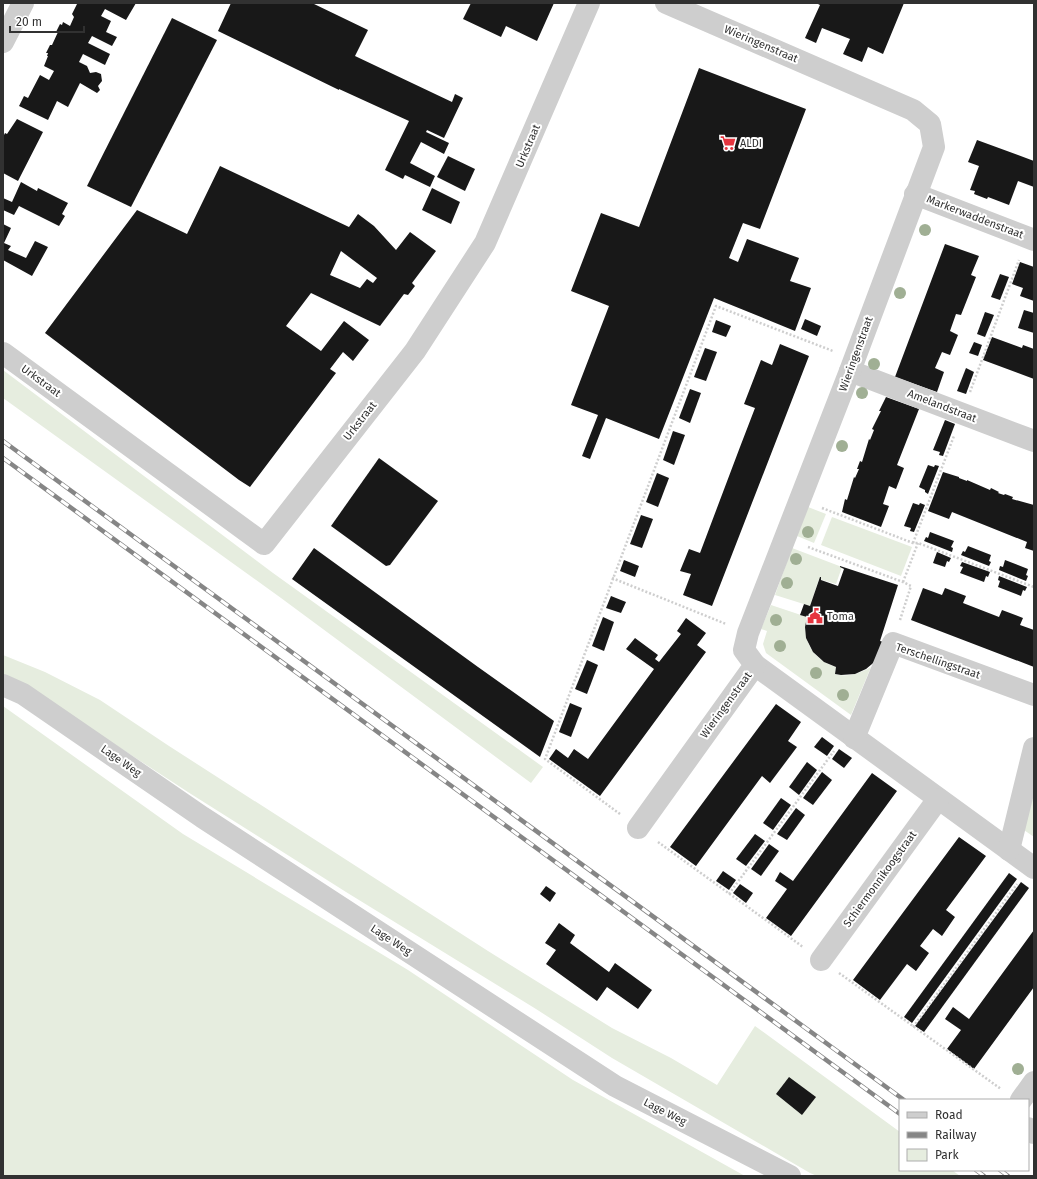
<svg xmlns="http://www.w3.org/2000/svg" width="1037" height="1179" viewBox="0 0 1037 1179" font-family="'Fira Sans',sans-serif">
  <rect width="100%" height="100%" fill="#fff"/>
  <g fill="#e6eddf">
    <polygon points="3,370 273,573 543,767 531,783 281,598 3,398"/>
    <polygon points="808,507 826,514 814,543 797,536"/>
    <polygon points="832,517 912,547 901,576 821,545"/>
    <polygon points="792,548 842,567 836,584 819,579 810,606 775,595"/>
    <path d="M771,605L807,617C801,641 814,660 836,667L835,674C847,678 860,673 871,667L851,715L766,653L763,644L767,631L761,629Z"/>
    <polygon points="3,655 45,672 100,700 169,746 488,951 612,1028 671,1058 717,1085 755,1026 900,1132 900,1170 952,1170 960,1176 817,1176 810,1173 612,1058 536,1009 346,892 191,794 85,725 3,678"/>
    <polygon points="3,706 183,834 408,970 573,1080 745,1176 3,1176"/>
    <polygon points="1034,775 1034,837 1021,828"/>
  </g>
  <g fill="#181818" fill-rule="evenodd">
    <polygon points="74,3 136,3 126,20 105,9 101,16 111,21 106,32 117,37 112,46 92,36 88,43 110,54 105,65 83,54 79,62 87,66 90,73 96,72 101,74 102,81 98,86 100,90 97,93 80,83 68,107 57,101 48,120 19,106 24,96 28,98 40,75 49,80 54,71 44,66 48,56 47,56 48,53 46,53 50,45 52,45 58,32 56,32 60,24 62,25 63,22 70,26 74,17 72,14 77,4"/>
    <polygon points="231,3 312,3 368,30 355,56 452,102 455,94 463,98 444,138 427,130 426,132 449,143 444,154 421,142 410,163 435,176 430,187 405,175 403,179 385,170 409,121 339,89 339,90 218,31"/>
    <polygon points="471,3 554,3 537,41 506,26 501,37 463,19"/>
    <polygon points="816,3 904,3 883,54 868,47 862,62 843,54 850,39 822,28 816,43 805,38 820,5"/>
    <polygon points="172,18 217,40 131,207 87,186"/>
    <polygon points="699,68 806,109 760,229 743,223 729,258 738,262 747,239 799,258 790,281 811,288 795,331 714,298 659,439 606,418 590,459 582,456 598,415 571,405 609,306 571,291 601,213 639,227"/>
    <polygon points="17,119 43,132 18,181 3,173 3,137 5,133 7,134"/>
    <polygon points="977,140 1034,161 1034,187 1018,181 1009,205 988,197 987,199 974,194 975,191 970,190 979,166 968,162"/>
    <polygon points="448,156 475,169 465,191 437,177"/>
    <path d="M220,166L349,227L358,214L374,226L396,250L410,232L436,251L412,283L415,286L408,295L404,294L380,326L311,293L286,326L321,351L344,321L369,340L353,361L343,352L330,369L336,373L250,487L239,480L45,333L137,210L187,234ZM341,251L377,278L373,283L367,279L360,288L330,275Z"/>
    <polygon points="21,182 37,191 38,188 68,203 62,214 65,216 59,226 19,206 14,215 3,210 3,198 12,202"/>
    <polygon points="432,188 460,202 451,224 422,210"/>
    <polygon points="3,224 11,228 4,243 11,246 8,250 26,258 35,241 48,247 32,276 3,260"/>
    <polygon points="945,244 979,256 971,275 976,277 961,315 956,314 950,331 958,335 950,355 942,352 935,368 944,372 937,392 895,377"/>
    <polygon points="1020,262 1034,267 1034,301 1020,296 1023,288 1012,284"/>
    <polygon points="1000,274 1009,277 1000,300 991,297"/>
    <polygon points="1024,310 1034,313 1034,333 1018,328"/>
    <polygon points="985,312 994,315 985,337 977,334"/>
    <polygon points="805,319 821,326 817,336 801,329"/>
    <polygon points="716,320 731,326 726,337 712,332"/>
    <polygon points="992,337 1022,348 1023,345 1034,349 1034,379 983,360"/>
    <polygon points="974,342 982,345 978,356 969,353"/>
    <polygon points="780,344 809,356 712,606 683,595 691,574 680,571 689,549 700,553 740,447 755,408 744,404 761,360 772,365"/>
    <polygon points="705,348 717,352 706,381 694,377"/>
    <polygon points="966,368 974,372 966,394 957,391"/>
    <polygon points="690,389 701,393 690,423 679,418"/>
    <polygon points="886,397 919,409 897,465 904,468 896,489 889,486 883,504 889,506 881,527 842,512 845,499 847,500 854,477 855,478 859,469 857,469 860,461 862,462 869,439 870,440 874,430 872,429 881,411 879,411"/>
    <polygon points="945,420 955,424 943,456 939,455 940,452 933,450"/>
    <polygon points="673,431 685,435 674,465 663,460"/>
    <polygon points="379,458 438,501 390,565 386,566 331,526"/>
    <polygon points="928,465 934,467 935,465 939,466 928,494 925,492 925,490 919,487"/>
    <polygon points="943,472 959,477 959,478 967,481 967,480 990,490 991,488 999,492 998,493 1004,495 1005,494 1013,497 1012,499 1034,505 1034,551 1025,548 1027,542 952,512 949,519 928,511"/>
    <polygon points="657,473 669,478 658,507 646,502"/>
    <polygon points="913,503 919,505 920,503 925,505 914,532 910,531 911,528 904,526"/>
    <polygon points="641,515 653,519 642,548 630,544"/>
    <polygon points="930,532 954,541 951,547 953,548 952,552 924,541 926,537 928,538"/>
    <polygon points="968,546 991,555 989,561 991,562 989,566 961,555 963,551 965,552"/>
    <polygon points="314,548 478,667 554,721 540,757 292,579"/>
    <polygon points="937,552 951,558 949,562 947,561 945,567 933,563"/>
    <polygon points="624,560 639,566 635,577 620,571"/>
    <polygon points="1005,560 1028,569 1026,575 1028,576 1026,581 999,570 1000,566 1003,567"/>
    <polygon points="962,562 990,572 988,577 986,576 984,582 960,573 963,567 960,566"/>
    <polygon points="840,566 898,585 880,641 887,643 878,659 866,669 855,674 841,675 835,674 836,667 824,662 813,652 806,638 805,627 807,617 800,615 804,604 810,606 820,577 821,577 821,580 838,586 844,569 840,567"/>
    <polygon points="999,576 1027,587 1025,591 1023,590 1021,596 998,587 1000,581 998,580"/>
    <polygon points="923,588 942,595 945,588 966,596 963,603 999,617 1002,610 1023,618 1020,625 1034,630 1034,667 911,620"/>
    <polygon points="611,596 626,602 621,613 606,608"/>
    <polygon points="603,617 614,622 604,651 592,646"/>
    <polygon points="686,618 706,633 697,645 706,652 600,796 549,759 556,749 568,758 574,749 588,759 654,669 626,649 635,638 658,655 655,659 659,662 681,634 677,631"/>
    <polygon points="587,660 598,665 587,694 575,689"/>
    <polygon points="570,703 582,708 571,737 559,732"/>
    <polygon points="776,704 801,722 788,741 797,747 770,783 762,776 696,866 670,847"/>
    <polygon points="822,737 834,746 827,756 814,747"/>
    <polygon points="839,749 852,758 844,768 832,759"/>
    <polygon points="807,762 817,770 799,795 789,787"/>
    <polygon points="822,772 832,780 813,805 803,798"/>
    <polygon points="872,773 897,791 791,936 766,918 787,889 775,881 780,872 793,881"/>
    <polygon points="781,798 791,805 773,830 763,823"/>
    <polygon points="796,808 805,815 787,840 777,834"/>
    <polygon points="755,834 765,841 746,866 736,859"/>
    <polygon points="959,837 986,856 946,910 955,917 942,936 933,929 920,946 929,953 916,971 907,964 880,1000 853,980"/>
    <polygon points="769,844 779,851 761,876 751,869"/>
    <polygon points="723,871 736,880 729,890 716,881"/>
    <polygon points="1009,873 1017,879 912,1023 904,1017"/>
    <polygon points="1021,882 1029,888 924,1032 915,1026"/>
    <polygon points="740,884 753,893 746,903 733,893"/>
    <polygon points="546,886 556,893 550,902 540,894"/>
    <polygon points="559,923 575,935 570,943 609,972 615,963 652,990 638,1009 607,987 597,1001 546,964 556,950 545,943"/>
    <polygon points="1034,930 1034,987 974,1069 947,1049 961,1030 945,1019 953,1007 969,1019"/>
    <polygon points="789,1077 816,1097 802,1115 776,1094"/>
  </g>
  <g fill="none" stroke-linecap="round" stroke-linejoin="round">
    <g stroke="#cecece" stroke-width="2.5" stroke-dasharray="2 2" stroke-linecap="butt">
      <polyline points="970,392 1019,260"/>
      <polyline points="822,508 913,543 918,543 1034,587"/>
      <polyline points="913,543 954,436"/>
      <polyline points="808,547 903,582 911,586 900,620"/>
      <polyline points="612,578 726,624"/>
      <polyline points="903,582 918,543"/>
      <polyline points="620,814 545,759 716,306 833,351"/>
      <polyline points="658,842 803,947"/>
      <polyline points="729,894 834,751"/>
      <polyline points="839,973 1001,1089"/>
      <polyline points="913,1027 1017,884"/>
    </g>
    <g stroke="#cecece" stroke-width="22">
      <polyline points="3,42 23,3"/>
      <polyline points="915,194 1034,240"/>
      <polyline points="3,353 264,544 415,351 485,243 589,3"/>
      <polyline points="850,371 1034,441"/>
      <polyline points="755,665 1034,868"/>
      <polyline points="3,685 23,694 202,817 615,1086 790,1176"/>
      <polyline points="854,738 893,643 1034,695"/>
      <polyline points="638,828 755,665 744,650 748,633 850,371 934,147 930,124 913,110 666,3"/>
      <polyline points="1009,850 1034,748"/>
      <polyline points="821,960 938,799"/>
      <polyline points="1021,1100 1034,1082"/>
      <polyline points="1028,1128 1034,1133"/>
    </g>
    <defs>
      <g id="rail">
        <polyline points="3,441 904,1100"/>
        <polyline points="3,458 900,1114"/>
        <polyline points="976,1170 984,1176"/>
        <polyline points="1000,1170 1008,1176"/>
      </g>
    </defs>
    <use href="#rail" stroke="#868686" stroke-width="4.5"/>
    <use href="#rail" stroke="#fff" stroke-width="3" stroke-dasharray="9" stroke-linecap="butt"/>
  </g>
  <g fill="#a0af94">
    <circle cx="925" cy="230" r="6"/>
    <circle cx="900" cy="293" r="6"/>
    <circle cx="874" cy="364" r="6"/>
    <circle cx="862" cy="393" r="6"/>
    <circle cx="842" cy="446" r="6"/>
    <circle cx="808" cy="532" r="6"/>
    <circle cx="796" cy="559" r="6"/>
    <circle cx="787" cy="583" r="6"/>
    <circle cx="776" cy="620" r="6"/>
    <circle cx="780" cy="646" r="6"/>
    <circle cx="816" cy="673" r="6"/>
    <circle cx="843" cy="695" r="6"/>
    <circle cx="1018" cy="1069" r="6"/>
  </g>
  <defs>
    <symbol id="supermarket-bare" viewBox="-9 -9 18 18"><path d="M-6-5.5h2.5l.6 2H6L4.5 2H-2.5L-4.4-4H-6ZM-1.5 3.2a1.3 1.3 0 1 0 .1 0ZM3 3.2a1.3 1.3 0 1 0 .1 0Z" fill="#e5353f" stroke="#fff" stroke-width="2.5" paint-order="stroke"/></symbol>
    <symbol id="civic-bare" viewBox="-9 -9 18 18"><path d="M-.6-6.5H3V-4.5H.6V-3L4-1V1h2V6H-6V1h2V-1L-.6-3ZM-1.2 2.5V6h2.4V2.5Z" fill="#e5353f" stroke="#fff" stroke-width="2.5" paint-order="stroke"/></symbol>
  </defs>
  <g fill-rule="evenodd">
    <use href="#supermarket-bare" x="717" y="132" width="22" height="22"/>
    <use href="#civic-bare" x="804" y="605" width="22" height="22"/>
  </g>
  <g text-anchor="middle" dominant-baseline="central" stroke-width="4" stroke-linejoin="round" paint-order="stroke">
    <g font-size="11" fill="#313131" stroke="#fff">
      <text transform="translate(761 44) rotate(23)">Wieringenstraat</text>
      <text transform="translate(528 146) rotate(-67)">Urkstraat</text>
      <text transform="translate(975 217) rotate(21)">Markerwaddenstraat</text>
      <text transform="translate(856 354) rotate(-70)">Wieringenstraat</text>
      <text transform="translate(41 381) rotate(36)">Urkstraat</text>
      <text transform="translate(942 406) rotate(21)">Amelandstraat</text>
      <text transform="translate(360 421) rotate(-52)">Urkstraat</text>
      <text transform="translate(938 661) rotate(19)">Terschellingstraat</text>
      <text transform="translate(726 705) rotate(-54)">Wieringenstraat</text>
      <text transform="translate(121 761) rotate(35)">Lage Weg</text>
      <text transform="translate(880 879) rotate(-54)">Schiermonnikoogstraat</text>
      <text transform="translate(391 940) rotate(33)">Lage Weg</text>
      <text transform="translate(665 1112) rotate(27)">Lage Weg</text>
    </g>
    <g font-size="11" fill="#313131" stroke="#fff" text-anchor="start">
      <text x="740" y="143">ALDI</text>
      <text x="827" y="616">Toma</text>
    </g>
  </g>
  <rect width="1037" height="1179" fill="none" stroke="#313131" stroke-width="8"/>
  <rect x="899" y="1099" width="130" height="72" fill="#ffffff" stroke="#adadad"/>
  <rect x="907" y="1112" width="20" height="6" fill="#cecece" stroke="#adadad"/>
  <text x="935" y="1119" font-size="12" fill="#313131">Road</text>
  <rect x="907" y="1132" width="20" height="6" fill="#868686" stroke="#adadad"/>
  <text x="935" y="1139" font-size="12" fill="#313131">Railway</text>
  <rect x="907" y="1149" width="20" height="12" fill="#e6eddf" stroke="#adadad"/>
  <text x="935" y="1159" font-size="12" fill="#313131">Park</text>
  <path d="M10 26v6h74v-6" fill="none" stroke="#313131" stroke-width="2"/>
  <text x="16" y="26" font-size="12" fill="#313131" stroke="#ffffff" stroke-width="3" paint-order="stroke">20 m</text>
</svg>
